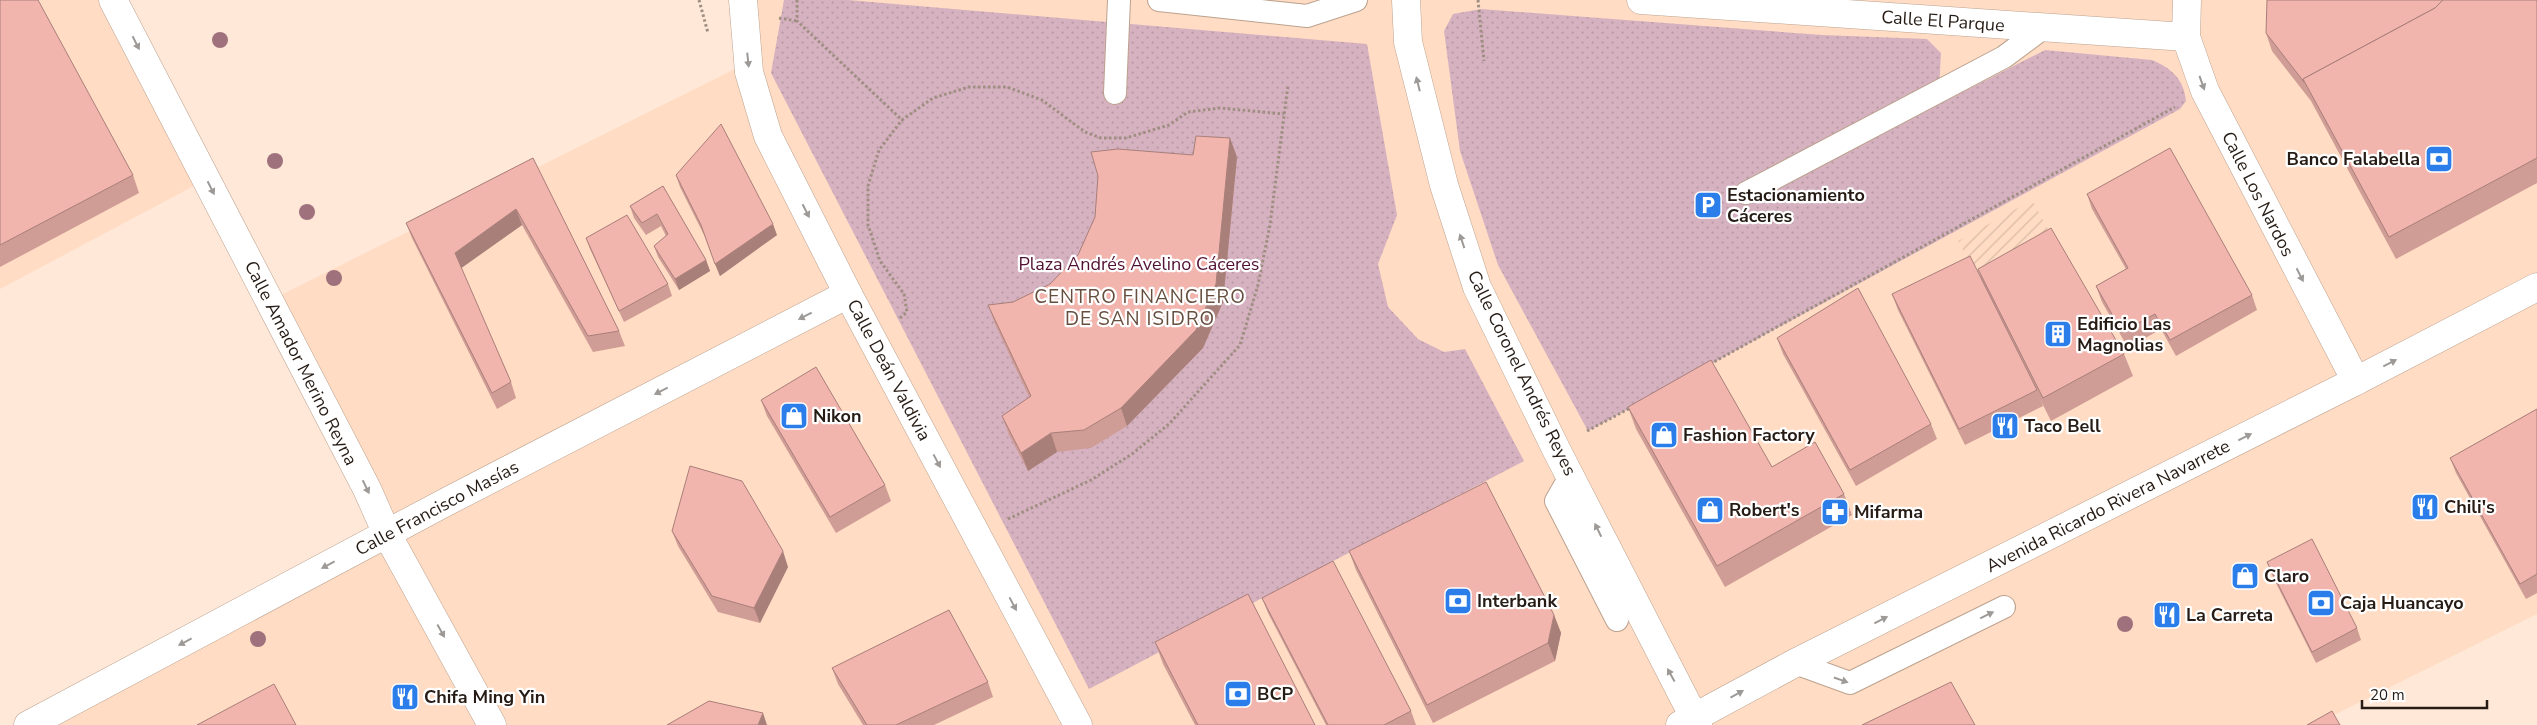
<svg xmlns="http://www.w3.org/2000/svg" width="2537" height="725" viewBox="0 0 2537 725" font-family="'Nunito Sans',sans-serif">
  <defs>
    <pattern id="industrial-furrows" width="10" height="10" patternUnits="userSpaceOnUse" patternTransform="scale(1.25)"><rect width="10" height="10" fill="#ffdcc3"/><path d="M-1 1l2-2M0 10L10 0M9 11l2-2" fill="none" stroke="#dabca7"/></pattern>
    <pattern id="green-dots" width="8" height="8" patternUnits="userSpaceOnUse" patternTransform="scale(1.25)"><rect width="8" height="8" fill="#d6b2c0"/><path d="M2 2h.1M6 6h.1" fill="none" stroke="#b898a4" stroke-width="1.8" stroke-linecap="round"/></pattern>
  </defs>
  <rect width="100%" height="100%" fill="#ffe8d8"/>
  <g fill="#ffdcc3">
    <polygon points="0,0 110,0 203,181 0,289"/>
    <polygon points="741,0 2537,0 2537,614 2314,725 29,725 384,533 273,299 745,64"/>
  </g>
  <polygon fill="url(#industrial-furrows)" points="2032,200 2060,251 1987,292 1958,241"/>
  <g fill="url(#green-dots)">
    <polygon points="784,0 848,0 1367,44 1397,215 1378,264 1388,307 1418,339 1444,352 1465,349 1524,461 1089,689 771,73"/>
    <path d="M1481,9L1822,35L1927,39L1941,53L1939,90L1951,98L2045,50L2152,60C2171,68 2184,79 2186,101L2180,109L1588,431L1498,265L1460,151L1444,31L1453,14Z"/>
  </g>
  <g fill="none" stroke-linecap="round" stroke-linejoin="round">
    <defs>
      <g id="service">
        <polyline points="1159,0 1307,16 1356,0"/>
        <polyline points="1115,93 1119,0"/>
        <polyline points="1746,193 2004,57 2043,28"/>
        <polyline points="1571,475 1556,501 1617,620"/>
        <polyline points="1795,663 1850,683 2004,607"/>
      </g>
      <g id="minor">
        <polyline points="113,0 367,489 387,534 492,725"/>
        <polyline points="743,0 749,72 768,136 848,294 1078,725"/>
        <polyline points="1641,0 2186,37"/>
        <polyline points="2187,0 2186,37 2205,91 2356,381"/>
        <polyline points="28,725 448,501 848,294"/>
      </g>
      <g id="tertiary">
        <polyline points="1406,0 1408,42 1444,185 1477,287 1556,449 1698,725"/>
        <polyline points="1680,725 1795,663 2356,381 2537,287"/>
      </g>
    </defs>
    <use href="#service" stroke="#bca28f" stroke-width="24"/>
    <use href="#minor" stroke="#bca28f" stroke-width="29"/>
    <use href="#tertiary" stroke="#bca28f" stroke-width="29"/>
    <g stroke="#9f8e82" stroke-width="3" stroke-dasharray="2.5 2.5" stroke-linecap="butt">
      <polyline points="699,0 708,33"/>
      <polyline points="797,0 797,21 902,120 933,98 969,87 1007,87 1042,100 1085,132 1101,138 1126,138 1169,125 1188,112 1220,108 1284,114"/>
      <polyline points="1478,0 1484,61"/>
      <polyline points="779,18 797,21"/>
      <polyline points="900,318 907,312 904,294 880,261 868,225 868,186 879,150 902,120"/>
      <polyline points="1710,364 2175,107"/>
      <polyline points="1587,431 1632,407"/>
      <polyline points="1008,519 1091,480 1132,454 1169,424 1240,345 1258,285 1270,225 1288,85"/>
    </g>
    <use href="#service" stroke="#fff" stroke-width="22"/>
    <use href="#minor" stroke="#fff" stroke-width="28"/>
    <use href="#tertiary" stroke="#fff" stroke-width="28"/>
  </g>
  <g fill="#9f717c">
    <circle cx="220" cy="40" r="8"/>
    <circle cx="275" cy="161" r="8"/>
    <circle cx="307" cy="212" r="8"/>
    <circle cx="334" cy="278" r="8"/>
    <circle cx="2125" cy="624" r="8"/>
    <circle cx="258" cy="639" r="8"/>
  </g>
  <g fill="#cf9c96">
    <polygon points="0,0 133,175 139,193 0,267"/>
    <polygon points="2537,0 2537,183 2396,259 2311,101 2272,51 2266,33"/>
    <polygon points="1193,155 1237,157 1223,302 1203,348 1127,426 1091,448 1057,452 1028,471 1009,435 1002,416 1029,397 995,324 988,305 1013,302 1050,284 1078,255 1095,217 1098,176"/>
    <polygon points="533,158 619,331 625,346 593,352 522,225 461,268 511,382 516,398 497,409 412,238 406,223"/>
    <polygon points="676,175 777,235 720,276 705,237 680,187"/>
    <polygon points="663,186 706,260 710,271 679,290 658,257 654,246 666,236 661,226 646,235 634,218 630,206"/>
    <polygon points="2087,194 2252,295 2257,310 2176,356 2161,329 2128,348 2102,302 2096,286 2126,269 2092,209"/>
    <polygon points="586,238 668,284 672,296 624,322 590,249"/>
    <polygon points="1978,269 2124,354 2133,376 2051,421 2040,399 2043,406 1965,445 1898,310 1892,294 1983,283"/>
    <polygon points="1777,338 1931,424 1937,439 1856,486 1783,354"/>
    <polygon points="761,400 885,485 891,501 836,533 767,416"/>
    <polygon points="1628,407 1772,467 1844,494 1852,515 1725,587 1636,429"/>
    <polygon points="2537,409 2537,593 2526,599 2456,473 2450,458"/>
    <polygon points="672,531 788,567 760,623 718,612 678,546"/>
    <polygon points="1349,551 1554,615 1561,633 1555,661 1433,723 1356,570"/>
    <polygon points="2267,562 2357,628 2361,640 2316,663 2271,573"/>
    <polygon points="1262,598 1411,711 1416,725 1326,725 1268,613"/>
    <polygon points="1155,642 1315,725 1195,725 1163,664"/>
    <polygon points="832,668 988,682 993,697 934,725 863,725 838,684"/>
  </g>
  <g fill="#a97f7a">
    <polygon points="1230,138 1237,157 1223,302 1203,348 1127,426 1121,408"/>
    <polygon points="516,209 522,225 460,269 455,253"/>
    <polygon points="773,224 777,235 720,276 715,264"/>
    <polygon points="706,260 710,271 679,290 675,279"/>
    <polygon points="1051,433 1057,452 1028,471 1021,453"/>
    <polygon points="783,551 788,567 760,623 754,608"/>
    <polygon points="1554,615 1561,633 1555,661 1548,643"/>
    <polygon points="763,713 767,725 758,725"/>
  </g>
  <g fill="#f1b5ae" stroke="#a97f7a">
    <polygon points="0,0 38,0 133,175 0,245"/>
    <polygon points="2267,0 2443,0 2435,8 2303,79 2304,82 2266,33"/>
    <polygon points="2443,0 2537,0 2537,158 2389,237 2303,79 2435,8"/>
    <polygon points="721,124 773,224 715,264 701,225 676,175"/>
    <polygon points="1196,136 1230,138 1216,284 1196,330 1121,408 1084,430 1051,433 1021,453 1002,416 1031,396 988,305 1013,302 1050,284 1078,255 1095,217 1098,176 1091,152 1118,149 1193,155"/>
    <polygon points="2170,148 2252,295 2170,340 2155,314 2122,332 2096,286 2128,268 2087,194"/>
    <polygon points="533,158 619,331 588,336 516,209 455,253 511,382 492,393 406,223"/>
    <polygon points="663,186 706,260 675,279 654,246 668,234 657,214 642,223 630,206"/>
    <polygon points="627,215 668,284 619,311 586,238"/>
    <polygon points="2051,228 2124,354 2043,398 1978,269"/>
    <polygon points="1970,256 2037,390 1959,429 1892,294"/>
    <polygon points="1858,288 1931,424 1850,470 1777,338"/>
    <polygon points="1711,360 1772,467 1815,442 1844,494 1717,566 1628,407"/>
    <polygon points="816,367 885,485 830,517 761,400"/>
    <polygon points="2537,409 2537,574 2520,584 2450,458"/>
    <polygon points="690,466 742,481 783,551 754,608 712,596 672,531"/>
    <polygon points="1486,482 1554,615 1548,643 1427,705 1349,551"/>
    <polygon points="2312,539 2357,628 2312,652 2267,562"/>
    <polygon points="1333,561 1411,711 1384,725 1328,725 1262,598"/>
    <polygon points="1248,594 1315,725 1198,725 1155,642"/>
    <polygon points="949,610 988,682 896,725 867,725 832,668"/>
    <polygon points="1951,682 1975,725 1862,725"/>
    <polygon points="274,684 296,725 197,725"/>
    <polygon points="709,701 763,713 758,725 667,725"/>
    <polygon points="2332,711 2340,725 2307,725"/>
  </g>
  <defs><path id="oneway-solid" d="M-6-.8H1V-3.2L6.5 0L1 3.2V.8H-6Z" transform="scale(1.25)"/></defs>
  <g fill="#9d9996">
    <use href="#oneway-solid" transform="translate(136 43) rotate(63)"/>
    <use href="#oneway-solid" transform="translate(748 60) rotate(84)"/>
    <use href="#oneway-solid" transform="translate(2202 83) rotate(70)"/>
    <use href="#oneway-solid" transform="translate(1418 84) rotate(-104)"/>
    <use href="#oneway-solid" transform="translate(211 188) rotate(63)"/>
    <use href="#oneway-solid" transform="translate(806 211) rotate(63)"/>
    <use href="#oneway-solid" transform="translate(1462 241) rotate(-108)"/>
    <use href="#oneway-solid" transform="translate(2300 275) rotate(63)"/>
    <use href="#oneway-solid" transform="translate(805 316) rotate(153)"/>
    <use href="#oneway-solid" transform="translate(2390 363) rotate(-27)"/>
    <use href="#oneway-solid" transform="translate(661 391) rotate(153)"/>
    <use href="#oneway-solid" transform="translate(2245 437) rotate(-27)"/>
    <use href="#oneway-solid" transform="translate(937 461) rotate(62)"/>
    <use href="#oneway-solid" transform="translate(366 487) rotate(64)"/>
    <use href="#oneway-solid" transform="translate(1598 530) rotate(-116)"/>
    <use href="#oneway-solid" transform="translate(328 565) rotate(152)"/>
    <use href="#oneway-solid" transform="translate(1013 604) rotate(62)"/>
    <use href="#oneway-solid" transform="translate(1987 615) rotate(-26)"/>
    <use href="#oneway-solid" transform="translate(1881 620) rotate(-27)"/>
    <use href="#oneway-solid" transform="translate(441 631) rotate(61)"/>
    <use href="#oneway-solid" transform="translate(185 642) rotate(152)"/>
    <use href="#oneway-solid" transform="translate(1671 675) rotate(-119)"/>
    <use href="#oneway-solid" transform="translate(1841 680) rotate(19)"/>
    <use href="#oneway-solid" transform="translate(1737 694) rotate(-29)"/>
  </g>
  <defs>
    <symbol id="bank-square" viewBox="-11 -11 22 22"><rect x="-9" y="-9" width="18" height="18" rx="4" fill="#2b7de9" stroke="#fff"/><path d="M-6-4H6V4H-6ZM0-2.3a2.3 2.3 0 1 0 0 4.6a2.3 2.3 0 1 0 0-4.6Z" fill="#fff"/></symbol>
    <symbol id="parking-square" viewBox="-11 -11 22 22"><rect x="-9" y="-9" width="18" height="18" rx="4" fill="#2b7de9" stroke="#fff"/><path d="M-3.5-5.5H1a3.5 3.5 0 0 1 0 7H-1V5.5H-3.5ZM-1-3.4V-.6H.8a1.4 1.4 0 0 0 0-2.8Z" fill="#fff"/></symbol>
    <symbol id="building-square" viewBox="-11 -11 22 22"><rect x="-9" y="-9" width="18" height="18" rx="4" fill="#2b7de9" stroke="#fff"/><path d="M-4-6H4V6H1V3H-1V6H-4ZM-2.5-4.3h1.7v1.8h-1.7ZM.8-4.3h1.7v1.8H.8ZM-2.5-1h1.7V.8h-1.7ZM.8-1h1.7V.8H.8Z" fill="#fff"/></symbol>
    <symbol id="shop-square" viewBox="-11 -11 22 22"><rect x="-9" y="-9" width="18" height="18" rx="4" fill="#2b7de9" stroke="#fff"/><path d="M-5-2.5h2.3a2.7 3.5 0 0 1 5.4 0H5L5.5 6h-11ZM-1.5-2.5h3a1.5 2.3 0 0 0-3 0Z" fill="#fff"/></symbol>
    <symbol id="restaurant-square" viewBox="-11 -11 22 22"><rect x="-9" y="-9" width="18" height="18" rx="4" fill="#2b7de9" stroke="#fff"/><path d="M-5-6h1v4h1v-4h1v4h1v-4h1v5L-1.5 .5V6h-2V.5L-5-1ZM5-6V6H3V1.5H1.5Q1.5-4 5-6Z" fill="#fff"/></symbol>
    <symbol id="pharmacy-square" viewBox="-11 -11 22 22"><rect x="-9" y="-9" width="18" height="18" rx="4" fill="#2b7de9" stroke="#fff"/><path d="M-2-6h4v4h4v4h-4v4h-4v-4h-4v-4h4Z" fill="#fff"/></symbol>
  </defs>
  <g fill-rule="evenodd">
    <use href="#bank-square" x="2423" y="143" width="32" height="32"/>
    <use href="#parking-square" x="1692" y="189" width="32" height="32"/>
    <use href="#building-square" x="2042" y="318" width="32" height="32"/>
    <use href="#shop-square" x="778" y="400" width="32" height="32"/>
    <use href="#restaurant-square" x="1989" y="410" width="32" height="32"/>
    <use href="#shop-square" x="1648" y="419" width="32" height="32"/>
    <use href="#restaurant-square" x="2409" y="491" width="32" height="32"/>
    <use href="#shop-square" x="1694" y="494" width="32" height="32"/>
    <use href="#pharmacy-square" x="1819" y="496" width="32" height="32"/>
    <use href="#shop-square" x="2229" y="560" width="32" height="32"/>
    <use href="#bank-square" x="1442" y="585" width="32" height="32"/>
    <use href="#bank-square" x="2305" y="587" width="32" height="32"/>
    <use href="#restaurant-square" x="2151" y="599" width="32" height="32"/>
    <use href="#bank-square" x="1222" y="678" width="32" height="32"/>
    <use href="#restaurant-square" x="389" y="681" width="32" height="32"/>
  </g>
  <g text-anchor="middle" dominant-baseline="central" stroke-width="4.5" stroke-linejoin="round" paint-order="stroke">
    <g font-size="18" fill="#261c15" stroke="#fff">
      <text transform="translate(1943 21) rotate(4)">Calle El Parque</text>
      <text transform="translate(2258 194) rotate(63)">Calle Los Nardos</text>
      <text transform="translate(301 363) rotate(63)">Calle Amador Merino Reyna</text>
      <text transform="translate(889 370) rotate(62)">Calle Deán Valdivia</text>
      <text transform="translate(1522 373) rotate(64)">Calle Coronel Andrés Reyes</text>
      <text transform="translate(2108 506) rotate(-27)">Avenida Ricardo Rivera Navarrete</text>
      <text transform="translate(437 508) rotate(-28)">Calle Francisco Masías</text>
    </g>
    <g font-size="18" font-weight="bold" fill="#261c15" stroke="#fff" text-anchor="start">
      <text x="2420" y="159" text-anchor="end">Banco Falabella</text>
      <text x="1727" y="195">Estacionamiento<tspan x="1727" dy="21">Cáceres</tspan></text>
      <text x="2077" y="324">Edificio Las<tspan x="2077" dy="21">Magnolias</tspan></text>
      <text x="813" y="416">Nikon</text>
      <text x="2024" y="426">Taco Bell</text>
      <text x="1683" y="435">Fashion Factory</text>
      <text x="2444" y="507">Chili's</text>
      <text x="1729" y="510">Robert's</text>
      <text x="1854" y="512">Mifarma</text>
      <text x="2264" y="576">Claro</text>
      <text x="1477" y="601">Interbank</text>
      <text x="2340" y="603">Caja Huancayo</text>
      <text x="2186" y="615">La Carreta</text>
      <text x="1257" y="694">BCP</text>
      <text x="424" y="697">Chifa Ming Yin</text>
    </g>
    <g font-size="18" fill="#511031" stroke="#fff">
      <text x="1139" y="264">Plaza Andrés Avelino Cáceres</text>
    </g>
    <g font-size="19" letter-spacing="1" fill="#654e3d" stroke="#fff">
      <text x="1140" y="297">CENTRO FINANCIERO<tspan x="1140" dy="22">DE SAN ISIDRO</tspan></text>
    </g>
  </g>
  <path d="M2362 700v8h125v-8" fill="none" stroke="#261c15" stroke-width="2.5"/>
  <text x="2370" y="700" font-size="15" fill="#261c15" stroke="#ffffff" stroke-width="4" paint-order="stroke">20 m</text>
</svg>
